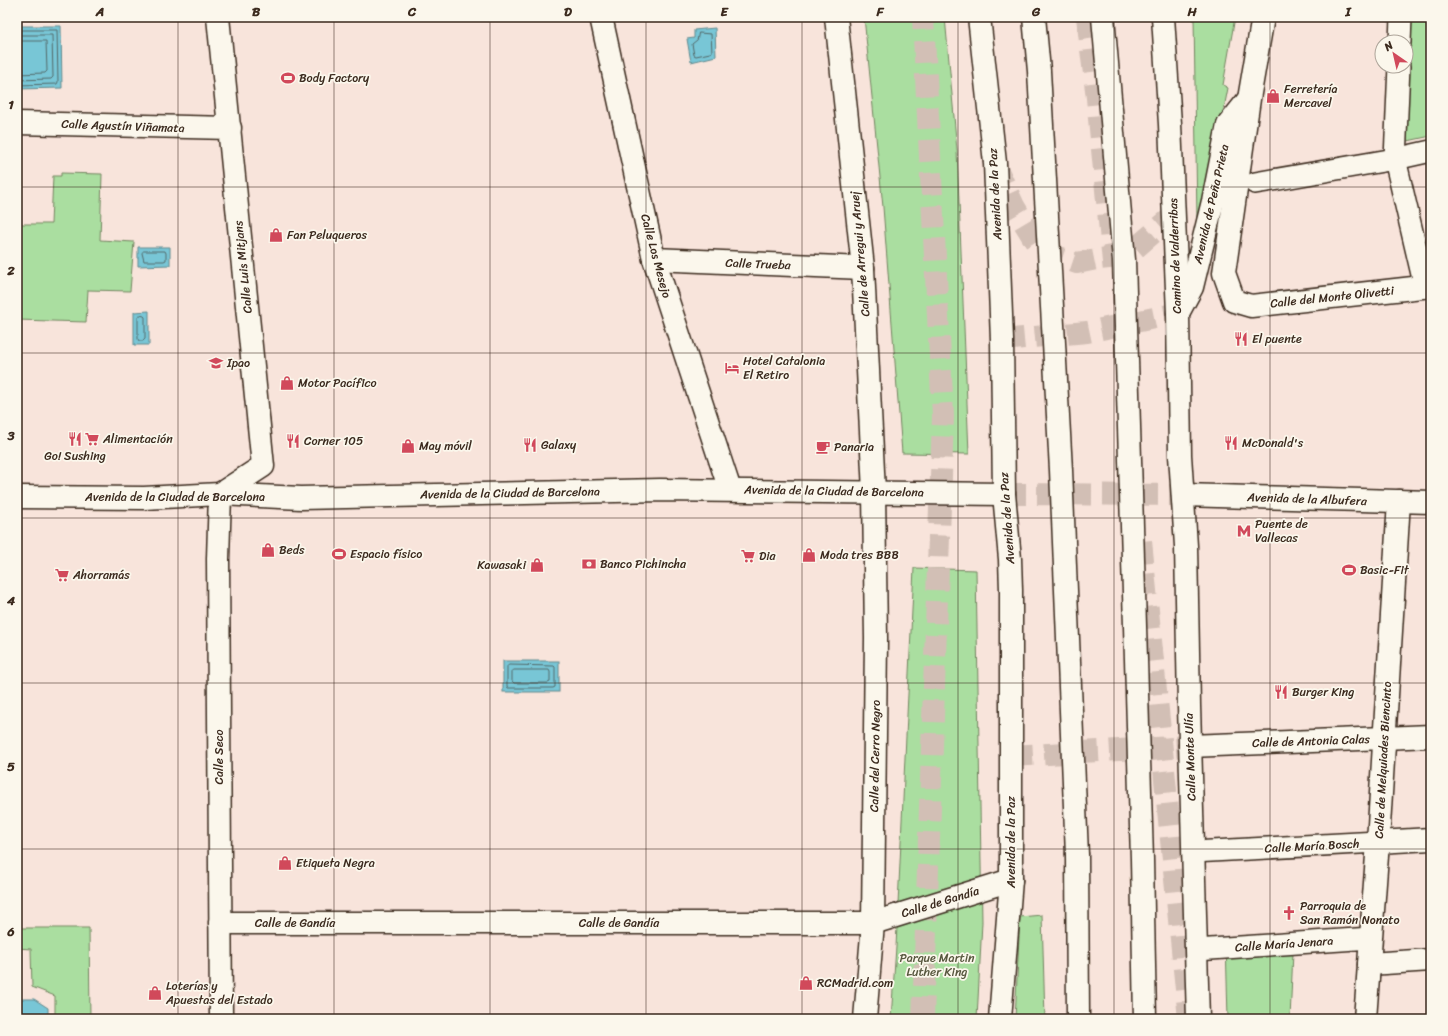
<svg xmlns="http://www.w3.org/2000/svg" width="1448" height="1036" viewBox="0 0 1448 1036" font-family="Sriracha,sans-serif">
  <rect width="100%" height="100%" fill="#f8e4db"/>
  <filter id="ink" filterUnits="userSpaceOnUse"><feTurbulence type="fractalNoise" baseFrequency=".025" numOctaves="2"/><feDisplacementMap in="SourceGraphic" scale="8" xChannelSelector="R" yChannelSelector="G"/><feConvolveMatrix kernelMatrix="1 2 1 2 8 2 1 2 1" color-interpolation-filters="sRGB"/></filter>
  <g filter="url(#ink)">
    <g fill="#aadea0" stroke="#72845f">
      <polygon points="864,17 945,17 957,150 969,454 902,453 883,207"/>
      <polygon points="1194,17 1235,17 1223,85 1228,88 1191,276 1197,221"/>
      <polygon points="1414,17 1431,17 1431,136 1403,142 1411,18"/>
      <polygon points="61,173 102,174 100,240 134,242 130,291 88,290 86,322 17,320 17,224 51,224 53,176 61,176"/>
      <polygon points="914,568 976,570 982,922 977,1019 891,1019 896,947"/>
      <polygon points="1042,915 1045,1019 1015,1019 1020,917"/>
      <polygon points="17,928 89,928 90,1019 55,1019 55,996 32,987 31,949 17,948"/>
      <polygon points="1226,941 1293,952 1290,1019 1228,1019"/>
    </g>
    <g fill="#78c6d6" stroke="#60888c">
      <polygon points="17,26 61,26 62,88 17,89"/>
      <polygon points="715,28 716,56 691,62 687,39 694,38 694,30"/>
      <polygon points="138,247 170,247 170,265 138,266"/>
      <polygon points="149,311 149,345 134,345 134,312"/>
      <rect x="503" y="661" width="56" height="31"/>
      <polygon points="34,999 48,1008 48,1019 17,1019 17,999"/>
    </g>
    <g fill="none" stroke-linecap="round" stroke-linejoin="round">
      <g stroke="#536868" stroke-width="1">
        <polyline points="17,30 57,30 58,82 57,84 17,85"/>
        <polygon points="699,33 711,34 712,52 710,53 696,56 694,55 692,44 697,40"/>
        <polyline points="17,35 52,35 53,77 51,79 17,80"/>
        <polyline points="17,41 46,41 47,71 45,73 17,74"/>
        <polygon points="144,251 165,251 166,253 166,260 164,261 144,261 142,253"/>
        <polygon points="140,315 144,316 145,317 145,339 143,341 139,341 138,339 138,317"/>
        <polygon points="509,665 554,666 555,667 555,687 553,688 508,688 507,686 507,667"/>
        <polygon points="514,670 549,670 550,672 550,682 548,683 514,683 512,681 512,672"/>
      </g>
      <polyline stroke="#d2bfb5" stroke-width="22" stroke-dasharray="22 11" stroke-linecap="butt" points="1011,756 1190,746"/>
      <g stroke="#d2bfb5" stroke-width="22" stroke-dasharray="22 11" stroke-linecap="butt">
        <polyline points="995,164 1014,206 1041,251 1077,263 1131,252 1174,215"/>
        <polyline points="1002,340 1087,332 1178,313"/>
      </g>
      <polyline stroke="#d2bfb5" stroke-width="22" stroke-dasharray="22 11" stroke-linecap="butt" points="1004,494 1183,495"/>
      <g stroke="#d2bfb5" stroke-width="22" stroke-dasharray="22 11" stroke-linecap="butt">
        <polyline points="1087,17 1097,98 1114,272"/>
        <polyline points="1141,541 1189,1019"/>
        <polyline points="923,1019 943,416 923,17"/>
      </g>
      <defs>
        <g id="pedestrian">
          <polyline points="1400,42 1401,17"/>
          <polyline points="1399,66 1395,159 1425,287"/>
          <polyline points="1255,183 1395,159 1431,151"/>
          <polyline points="1193,852 1378,842"/>
          <polyline points="1196,950 1371,938"/>
        </g>
        <g id="minor">
          <polyline points="218,17 263,466 220,494 218,559 221,1019"/>
          <polyline points="601,17 654,259 730,490"/>
          <polyline points="836,17 863,268 874,492 876,638 873,923 865,1019"/>
          <polyline points="1263,17 1249,99 1224,273 1234,301 1251,306 1431,286"/>
          <polyline points="17,123 230,128"/>
          <polyline points="654,259 863,268"/>
          <polyline points="1178,313 1192,287 1213,201 1228,125 1248,100"/>
          <polyline points="1190,746 1431,736"/>
          <polyline points="1378,842 1431,839"/>
          <polyline points="220,923 873,923 1011,880"/>
          <polyline points="1369,964 1431,960"/>
          <polyline points="1365,1019 1378,842 1399,501"/>
        </g>
        <g id="secondary">
          <polyline points="979,17 995,163 1002,340 1004,494 1010,559 1011,590 1011,880 1000,1019"/>
          <polyline points="1163,17 1170,124 1178,313 1180,455 1186,546 1189,706 1198,1019"/>
        </g>
        <g id="primary">
          <polyline points="1183,495 1431,502"/>
          <polyline points="17,497 144,498 220,494 301,498 660,490 1004,494"/>
        </g>
        <polyline id="motorway" points="1077,855 1078,1019"/>
      </defs>
      <use href="#pedestrian" stroke="#3b2a1e" stroke-width="24"/>
      <use href="#minor" stroke="#3b2a1e" stroke-width="25"/>
      <use href="#secondary" stroke="#3b2a1e" stroke-width="25"/>
      <use href="#primary" stroke="#3b2a1e" stroke-width="25"/>
      <use href="#motorway" stroke="#3b2a1e" stroke-width="25"/>
      <use href="#pedestrian" stroke="#fbf7ec" stroke-width="21"/>
      <use href="#minor" stroke="#fbf7ec" stroke-width="22"/>
      <use href="#secondary" stroke="#fbf7ec" stroke-width="22"/>
      <use href="#primary" stroke="#fbf7ec" stroke-width="22"/>
      <use href="#motorway" stroke="#fbf7ec" stroke-width="22"/>
      <defs>
        <g id="motorway-bridge">
          <polyline points="1034,17 1039,71 1061,470 1077,855"/>
          <polyline points="1103,17 1124,260 1142,859 1145,1019"/>
        </g>
      </defs>
      <use href="#motorway-bridge" stroke="#3b2a1e" stroke-width="25" stroke-linecap="butt"/>
      <use href="#motorway-bridge" stroke="#fbf7ec" stroke-width="22"/>
    </g>
  </g>
  <path fill="none" stroke="#3b2a1e" stroke-width="1" stroke-opacity="0.55" d="M178,17V1019M334,17V1019M490,17V1019M646,17V1019M802,17V1019M958,17V1019M1114,17V1019M1270,17V1019M17,187H1431M17,353H1431M17,518H1431M17,683H1431M17,849H1431"/>
  <defs>
    <symbol id="stadium-bare" viewBox="-9 -9 18 18"><path d="M0-5a6.5 5 0 1 0 0 10a6.5 5 0 1 0 0-10ZM-3.5-1.8h7v3.6h-7Z" fill="#d1495b" stroke="#fbf7ec" stroke-width="2.5" paint-order="stroke"/></symbol>
    <symbol id="shop-bare" viewBox="-9 -9 18 18"><path d="M-5-2.5h2.3a2.7 3.5 0 0 1 5.4 0H5L5.5 6h-11ZM-1.5-2.5h3a1.5 2.3 0 0 0-3 0Z" fill="#d1495b" stroke="#fbf7ec" stroke-width="2.5" paint-order="stroke"/></symbol>
    <symbol id="restaurant-bare" viewBox="-9 -9 18 18"><path d="M-5-6h1v4h1v-4h1v4h1v-4h1v5L-1.5 .5V6h-2V.5L-5-1ZM5-6V6H3V1.5H1.5Q1.5-4 5-6Z" fill="#d1495b" stroke="#fbf7ec" stroke-width="2.5" paint-order="stroke"/></symbol>
    <symbol id="university-bare" viewBox="-9 -9 18 18"><path d="M0-5L7-2L0 1L-7-2ZM-4 1L0 2.5L4 1V4Q0 6-4 4Z" fill="#d1495b" stroke="#fbf7ec" stroke-width="2.5" paint-order="stroke"/></symbol>
    <symbol id="hotel-bare" viewBox="-9 -9 18 18"><path d="M-6-4.5h1.5V1H6V5H4.5V3h-9V5H-6ZM-4 0a1.8 1.8 0 1 1 3.6 0ZM.5 0V-2.5h3Q6-2.5 6 0Z" fill="#d1495b" stroke="#fbf7ec" stroke-width="2.5" paint-order="stroke"/></symbol>
    <symbol id="supermarket-bare" viewBox="-9 -9 18 18"><path d="M-6-5.5h2.5l.6 2H6L4.5 2H-2.5L-4.4-4H-6ZM-1.5 3.2a1.3 1.3 0 1 0 .1 0ZM3 3.2a1.3 1.3 0 1 0 .1 0Z" fill="#d1495b" stroke="#fbf7ec" stroke-width="2.5" paint-order="stroke"/></symbol>
    <symbol id="cafe-bare" viewBox="-9 -9 18 18"><path d="M-5.5-4.5H6V0H3Q3 3.5 0 3.5H-2.5Q-5.5 3.5-5.5 0ZM3-3.2v2h1.7v-2ZM-6 4.5H4V6H-6Z" fill="#d1495b" stroke="#fbf7ec" stroke-width="2.5" paint-order="stroke"/></symbol>
    <symbol id="metro-bare" viewBox="-9 -9 18 18"><path d="M-5.5 5V-5H-3L0 0L3-5H5.5V5H3V-.5L0 4L-3-.5V5Z" fill="#d1495b" stroke="#fbf7ec" stroke-width="2.5" paint-order="stroke"/></symbol>
    <symbol id="bank-bare" viewBox="-9 -9 18 18"><path d="M-6-4H6V4H-6ZM0-2.3a2.3 2.3 0 1 0 0 4.6a2.3 2.3 0 1 0 0-4.6Z" fill="#d1495b" stroke="#fbf7ec" stroke-width="2.5" paint-order="stroke"/></symbol>
    <symbol id="church-bare" viewBox="-9 -9 18 18"><path d="M-1.2-6h2.4v3.5h3.3v2.4h-3.3V6h-2.4V-.1h-3.3v-2.4h3.3Z" fill="#d1495b" stroke="#fbf7ec" stroke-width="2.5" paint-order="stroke"/></symbol>
  </defs>
  <g fill-rule="evenodd">
    <use href="#stadium-bare" x="278" y="68" width="20" height="20"/>
    <use href="#shop-bare" x="1263" y="86" width="20" height="20"/>
    <use href="#shop-bare" x="266" y="225" width="20" height="20"/>
    <use href="#restaurant-bare" x="1231" y="329" width="20" height="20"/>
    <use href="#university-bare" x="206" y="353" width="20" height="20"/>
    <use href="#hotel-bare" x="722" y="358" width="20" height="20"/>
    <use href="#shop-bare" x="277" y="373" width="20" height="20"/>
    <use href="#restaurant-bare" x="65" y="429" width="20" height="20"/>
    <use href="#supermarket-bare" x="82" y="429" width="20" height="20"/>
    <use href="#restaurant-bare" x="283" y="431" width="20" height="20"/>
    <use href="#restaurant-bare" x="1221" y="433" width="20" height="20"/>
    <use href="#restaurant-bare" x="520" y="435" width="20" height="20"/>
    <use href="#shop-bare" x="398" y="436" width="20" height="20"/>
    <use href="#cafe-bare" x="813" y="437" width="20" height="20"/>
    <use href="#metro-bare" x="1234" y="521" width="20" height="20"/>
    <use href="#shop-bare" x="258" y="540" width="20" height="20"/>
    <use href="#stadium-bare" x="329" y="544" width="20" height="20"/>
    <use href="#shop-bare" x="799" y="545" width="20" height="20"/>
    <use href="#supermarket-bare" x="738" y="546" width="20" height="20"/>
    <use href="#bank-bare" x="579" y="554" width="20" height="20"/>
    <use href="#shop-bare" x="527" y="555" width="20" height="20"/>
    <use href="#stadium-bare" x="1339" y="560" width="20" height="20"/>
    <use href="#supermarket-bare" x="52" y="565" width="20" height="20"/>
    <use href="#restaurant-bare" x="1271" y="682" width="20" height="20"/>
    <use href="#shop-bare" x="275" y="853" width="20" height="20"/>
    <use href="#church-bare" x="1279" y="903" width="20" height="20"/>
    <use href="#shop-bare" x="796" y="973" width="20" height="20"/>
    <use href="#shop-bare" x="145" y="983" width="20" height="20"/>
  </g>
  <g text-anchor="middle" dominant-baseline="central" stroke-width="3.5" stroke-linejoin="round" paint-order="stroke">
    <g font-size="12" fill="#3b2a1e" stroke="#fbf7ec" text-anchor="start">
      <text x="299" y="78">Body Factory</text>
      <text x="1284" y="89">Ferretería<tspan x="1284" dy="14">Mercavel</tspan></text>
      <text x="287" y="235">Fan Peluqueros</text>
      <text x="1252" y="339">El puente</text>
      <text x="743" y="361">Hotel Catalonia<tspan x="743" dy="14">El Retiro</tspan></text>
      <text x="227" y="363">Ipao</text>
      <text x="298" y="383">Motor Pacífico</text>
      <text x="103" y="439">Alimentación</text>
      <text x="304" y="441">Corner 105</text>
      <text x="1242" y="443">McDonald's</text>
      <text x="541" y="445">Galaxy</text>
      <text x="419" y="446">May móvil</text>
      <text x="834" y="447">Panaria</text>
      <text x="75" y="456" text-anchor="middle">Go! Sushing</text>
      <text x="1255" y="524">Puente de<tspan x="1255" dy="14">Vallecas</tspan></text>
      <text x="279" y="550">Beds</text>
      <text x="350" y="554">Espacio físico</text>
      <text x="820" y="555">Moda tres BBB</text>
      <text x="759" y="556">Dia</text>
      <text x="600" y="564">Banco Pichincha</text>
      <text x="526" y="565" text-anchor="end">Kawasaki</text>
      <text x="1360" y="570">Basic-Fit</text>
      <text x="73" y="575">Ahorramás</text>
      <text x="1292" y="692">Burger King</text>
      <text x="296" y="863">Etiqueta Negra</text>
      <text x="1300" y="906">Parroquia de<tspan x="1300" dy="14">San Ramón Nonato</tspan></text>
      <text x="817" y="983">RCMadrid.com</text>
      <text x="166" y="986">Loterías y<tspan x="166" dy="14">Apuestas del Estado</tspan></text>
    </g>
    <g font-size="12" fill="#3b2a1e" stroke="#fbf7ec">
      <text transform="translate(123 126) rotate(2)">Calle Agustín Viñamata</text>
      <text transform="translate(995 194) rotate(-93)">Avenida de la Paz</text>
      <text transform="translate(1211 204) rotate(-77)">Avenida de Peña Prieta</text>
      <text transform="translate(860 254) rotate(-95)">Calle de Arregui y Aruej</text>
      <text transform="translate(656 256) rotate(75)">Calle Los Mesejo</text>
      <text transform="translate(1175 256) rotate(-92)">Camino de Valderribas</text>
      <text transform="translate(758 264) rotate(2)">Calle Trueba</text>
      <text transform="translate(243 267) rotate(-96)">Calle Luis Mitjans</text>
      <text transform="translate(1332 297) rotate(-6)">Calle del Monte Olivetti</text>
      <text transform="translate(834 491) rotate(1)">Avenida de la Ciudad de Barcelona</text>
      <text transform="translate(510 493) rotate(-1)">Avenida de la Ciudad de Barcelona</text>
      <text x="175" y="497">Avenida de la Ciudad de Barcelona</text>
      <text transform="translate(1307 499) rotate(2)">Avenida de la Albufera</text>
      <text transform="translate(1007 518) rotate(-94)">Avenida de la Paz</text>
      <text transform="translate(1311 741) rotate(-2)">Calle de Antonia Calas</text>
      <text transform="translate(875 756) rotate(-89)">Calle del Cerro Negro</text>
      <text transform="translate(219 757) rotate(-90)">Calle Seco</text>
      <text transform="translate(1190 757) rotate(-92)">Calle Monte Ulía</text>
      <text transform="translate(1383 760) rotate(-87)">Calle de Melquiades Biencinto</text>
      <text transform="translate(1011 842) rotate(-90)">Avenida de la Paz</text>
      <text transform="translate(1312 846) rotate(-3)">Calle María Bosch</text>
      <text transform="translate(940 902) rotate(-17)">Calle de Gandía</text>
      <text x="295" y="923">Calle de Gandía</text>
      <text x="619" y="923">Calle de Gandía</text>
      <text transform="translate(1284 944) rotate(-4)">Calle María Jenara</text>
    </g>
    <g font-size="12" fill="#57573e" stroke="#fbf7ec">
      <text x="937" y="958">Parque Martin<tspan x="937" dy="14">Luther King</tspan></text>
    </g>
  </g>
  <rect width="1448" height="1036" fill="none" stroke="#fbf7ec" stroke-width="44"/>
  <g transform="translate(1394 54) rotate(326)"><circle r="19" fill="#fbf7ec" stroke="#aea59a"/>
  <path d="M0-3L7 15L0 10L-7 15Z" fill="#d1495b"/>
  <text y="-6" font-size="11" font-weight="bold" text-anchor="middle" fill="#3b2a1e">N</text>
  </g>
  <rect x="22" y="22" width="1404" height="992" fill="none" stroke="#3b2a1e" stroke-width="1.5"/>
  <g font-size="13" text-anchor="middle" font-weight="bold" fill="#3b2a1e">
    <text x="100" y="16">A</text>
    <text x="256" y="16">B</text>
    <text x="412" y="16">C</text>
    <text x="568" y="16">D</text>
    <text x="724" y="16">E</text>
    <text x="880" y="16">F</text>
    <text x="1036" y="16">G</text>
    <text x="1192" y="16">H</text>
    <text x="1348" y="16">I</text>
    <text x="11" y="109">1</text>
    <text x="11" y="275">2</text>
    <text x="11" y="440">3</text>
    <text x="11" y="605">4</text>
    <text x="11" y="771">5</text>
    <text x="11" y="936">6</text>
  </g>
</svg>
